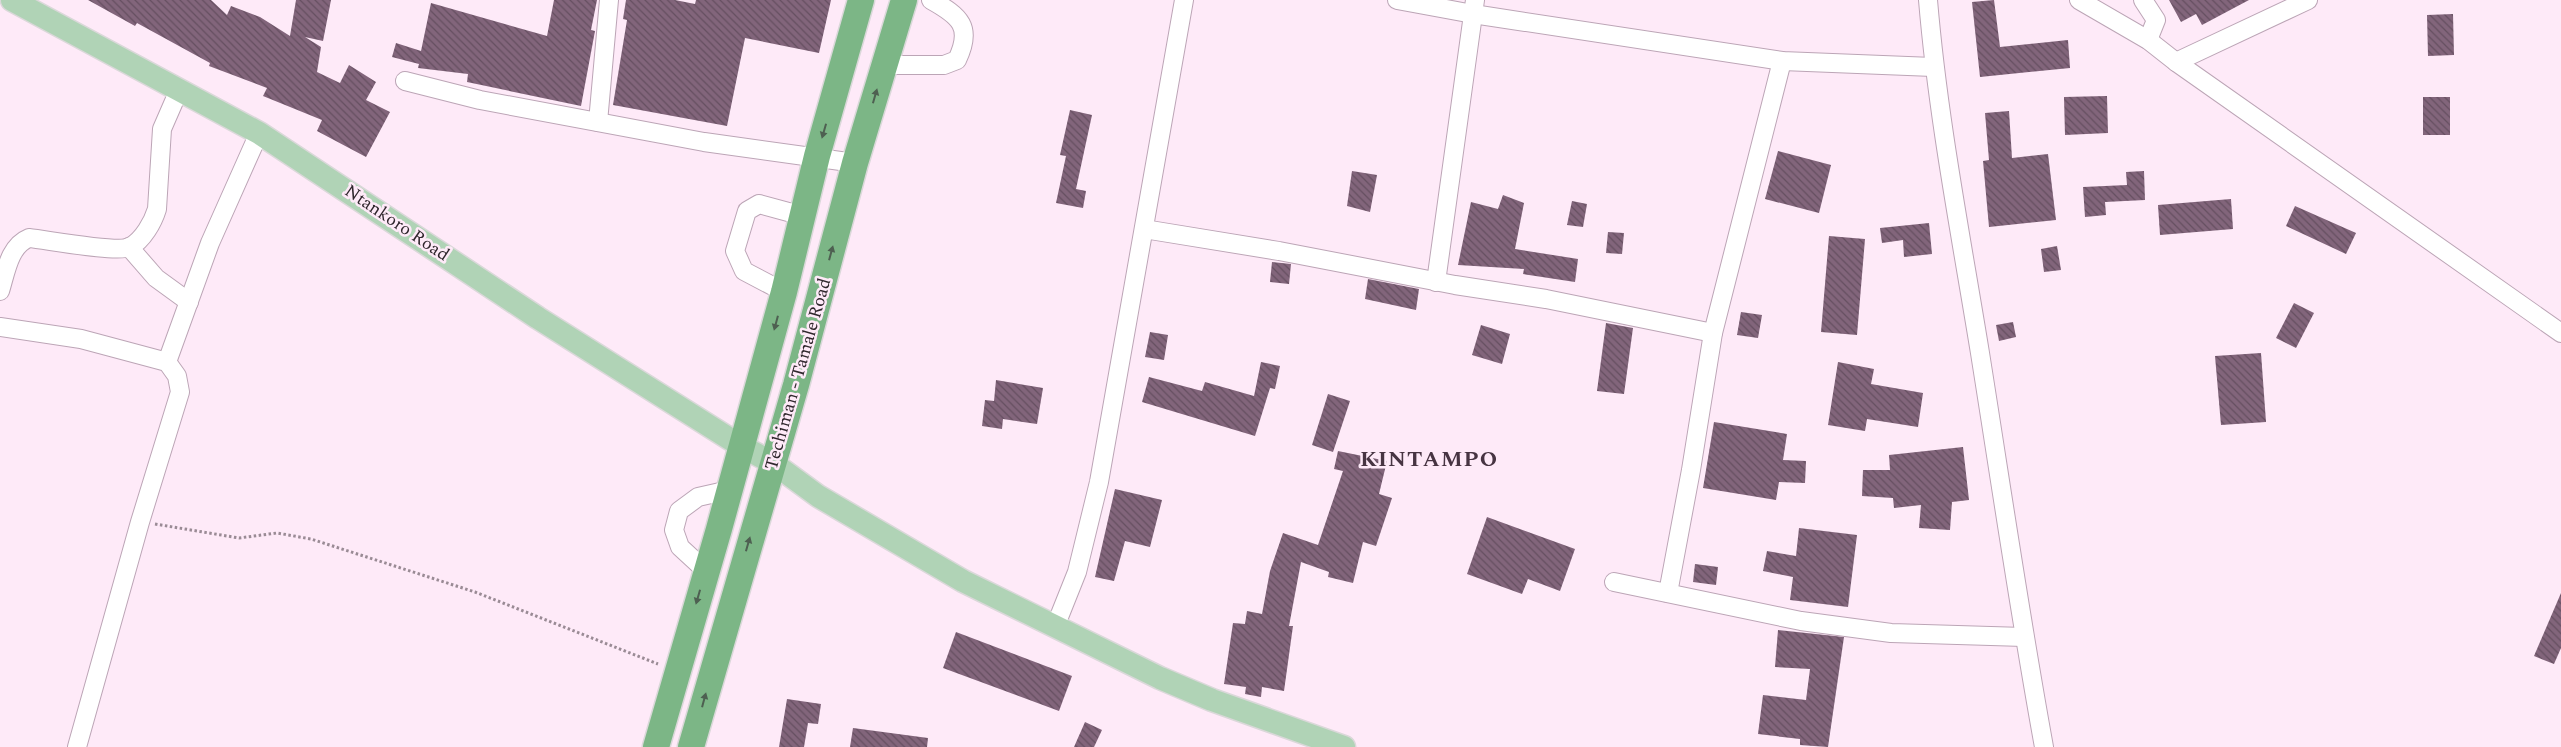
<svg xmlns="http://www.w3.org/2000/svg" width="2561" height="747" viewBox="0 0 2561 747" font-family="Spectral,serif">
  <defs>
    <pattern id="building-back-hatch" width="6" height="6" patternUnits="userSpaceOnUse" patternTransform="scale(1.25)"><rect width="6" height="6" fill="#82657b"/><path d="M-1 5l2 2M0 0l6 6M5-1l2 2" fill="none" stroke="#654f60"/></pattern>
  </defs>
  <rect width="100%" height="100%" fill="#feeaf8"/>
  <g fill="url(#building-back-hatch)">
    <polygon points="88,0 211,0 227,15 231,6 260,17 290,36 296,0 331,0 323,41 305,37 321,47 317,72 340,83 349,65 376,82 366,100 390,112 366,157 317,131 322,120 263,96 267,88 209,66 210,63 137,23 135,26"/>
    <polygon points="554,0 597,0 591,30 595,31 581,106 467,82 468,74 418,68 419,64 392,57 396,43 421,51 431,3 547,36"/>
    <polygon points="626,0 675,0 695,4 696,0 831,0 819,53 745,38 727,126 613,105 627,20 623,19"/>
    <polygon points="1994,0 2000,47 2068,40 2070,68 1980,77 1972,2"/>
    <polygon points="2169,0 2249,0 2202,25 2196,14 2181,22"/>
    <polygon points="2453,14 2454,55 2428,56 2427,15"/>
    <polygon points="2107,96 2108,133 2065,135 2064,97"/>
    <rect x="2423" y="97" width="27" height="38"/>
    <polygon points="1070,110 1092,115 1076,189 1086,191 1083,208 1056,203 1066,156 1060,155"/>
    <polygon points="2009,111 2012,158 2048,154 2056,220 1989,227 1983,161 1989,160 1985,113"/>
    <polygon points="1778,151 1831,165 1819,213 1765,199"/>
    <polygon points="1352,171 1377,175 1370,212 1347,206"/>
    <polygon points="2144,171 2145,200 2105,202 2106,215 2085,217 2083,187 2127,185 2126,172"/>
    <polygon points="1503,195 1524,203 1515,249 1578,259 1575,282 1523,274 1524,269 1458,265 1471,202 1498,209"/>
    <polygon points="2231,199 2233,229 2160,235 2158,205"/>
    <polygon points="1572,201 1587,204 1583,227 1567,225"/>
    <polygon points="2295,206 2356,233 2346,254 2286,226"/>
    <polygon points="1929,223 1932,254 1904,257 1903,240 1882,243 1880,228"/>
    <polygon points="1608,232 1624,233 1622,254 1606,253"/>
    <polygon points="1829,236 1865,239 1857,335 1821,332"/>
    <polygon points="2057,246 2061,270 2044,272 2041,249"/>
    <polygon points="1272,262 1291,264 1289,284 1270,282"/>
    <polygon points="1368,279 1419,289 1416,310 1365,299"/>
    <polygon points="2294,303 2314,313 2296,348 2276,338"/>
    <polygon points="1741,312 1762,315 1758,338 1737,335"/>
    <polygon points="2013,322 2016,337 1999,341 1996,325"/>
    <polygon points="1606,323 1633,328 1624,394 1597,391"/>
    <polygon points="1481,325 1510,334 1502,364 1472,355"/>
    <polygon points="1150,332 1168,335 1164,360 1145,357"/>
    <polygon points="2261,353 2266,422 2221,425 2215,356"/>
    <polygon points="1261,362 1280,366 1275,389 1270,388 1255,436 1142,402 1149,377 1202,391 1205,382 1254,396"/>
    <polygon points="1838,362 1874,369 1871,384 1923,393 1918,427 1867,419 1865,431 1828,425"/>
    <polygon points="996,380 1043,388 1037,424 1003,419 1002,429 982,426 985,400 994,401"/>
    <polygon points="1328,394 1350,401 1333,452 1312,445"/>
    <polygon points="1714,422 1787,434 1783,460 1806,461 1805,483 1779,482 1776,500 1703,488"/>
    <polygon points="1963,447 1969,500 1952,502 1950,530 1919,528 1921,505 1894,508 1893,498 1862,496 1863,470 1890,470 1889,455"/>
    <polygon points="1338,451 1387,461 1379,494 1392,498 1376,546 1363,542 1353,583 1328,577 1329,572 1301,562 1289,626 1293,626 1284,691 1262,687 1261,697 1245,694 1246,687 1224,684 1233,623 1245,624 1247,611 1262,614 1270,571 1283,533 1318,545 1343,471 1334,469"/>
    <polygon points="1115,489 1162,500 1150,547 1125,541 1114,581 1095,577"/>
    <polygon points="1487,517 1575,549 1560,591 1528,579 1522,594 1467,574"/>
    <polygon points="1799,528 1857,535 1848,607 1790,600 1793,577 1763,571 1767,551 1796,556"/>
    <polygon points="1695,564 1718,567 1716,585 1693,582"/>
    <polygon points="2561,593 2561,648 2554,664 2534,656"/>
    <polygon points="1778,630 1844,637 1828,747 1800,745 1800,739 1758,734 1763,695 1806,700 1810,669 1775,667"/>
    <polygon points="956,632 1072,676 1059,711 943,668"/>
    <polygon points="787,699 821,704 818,724 808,723 804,747 779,747"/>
    <polygon points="1085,722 1102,730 1094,747 1074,747"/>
    <polygon points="853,728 928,738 927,747 850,747"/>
  </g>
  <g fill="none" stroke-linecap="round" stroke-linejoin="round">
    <defs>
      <g id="minor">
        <polyline points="1397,0 1473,14 1782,61 1933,67"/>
        <path d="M1928,0C1938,119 1961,236 1980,353C2001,485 2020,616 2044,747"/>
        <polyline points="2079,0 2148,40 2176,62 2561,333"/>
        <polyline points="2143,0 2156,20 2148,40"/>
        <polyline points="2176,62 2308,0"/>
        <path d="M884,65H944L957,60C973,27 960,16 931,0"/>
        <polyline points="405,81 480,100 704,142 855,163"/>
        <polyline points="598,122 609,0"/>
        <polyline points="1144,229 1279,251 1455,285 1546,299 1713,333"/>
        <polyline points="129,247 156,278 189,302"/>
        <polyline points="1436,282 1475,0"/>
        <path d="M0,291C6,272 9,246 29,238C48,240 117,253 130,247C143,240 153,222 157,209L162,129L179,90"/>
        <polyline points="784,292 744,271 735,251 747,211 759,204 803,216"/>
        <polyline points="0,327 81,339 167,362 177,376 180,392 140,522 77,747"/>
        <polyline points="167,362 210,243 259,133"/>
        <polyline points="706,571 680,547 674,530 679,511 698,497 729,490"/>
        <polyline points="1614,582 1801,621 1891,633 2024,637"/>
        <polyline points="1668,593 1691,470 1713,333 1782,61"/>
        <polyline points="1055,627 1077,572 1099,482 1184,0"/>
      </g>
      <polyline id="major" points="12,0 259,133 538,318 741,446 773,463 818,496 963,581 1160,678 1212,700 1344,747"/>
      <g id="highway">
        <polyline points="656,747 719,529 784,292 817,156 861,0"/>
        <polyline points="691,747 796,385 855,163 904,0"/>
      </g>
    </defs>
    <use href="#minor" stroke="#bca5b6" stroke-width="20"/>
    <use href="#major" stroke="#dad8d9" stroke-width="25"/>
    <use href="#highway" stroke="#dad8d9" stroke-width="29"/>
    <polyline stroke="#9a8b95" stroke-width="3" stroke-dasharray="2.5 2.5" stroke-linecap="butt" points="155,524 239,538 277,533 311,539 475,592 658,664"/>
    <use href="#minor" stroke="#fff" stroke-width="18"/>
    <use href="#major" stroke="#b0d3b6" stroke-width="22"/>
    <use href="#highway" stroke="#7cb686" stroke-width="26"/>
  </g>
  <defs><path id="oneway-solid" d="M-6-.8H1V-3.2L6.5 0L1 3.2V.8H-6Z" transform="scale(1.25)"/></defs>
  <g fill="#4e6051">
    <use href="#oneway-solid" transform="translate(875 96) rotate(-74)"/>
    <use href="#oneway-solid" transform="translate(824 131) rotate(106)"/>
    <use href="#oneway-solid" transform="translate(831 253) rotate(-75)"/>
    <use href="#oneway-solid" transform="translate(776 323) rotate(105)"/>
    <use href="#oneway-solid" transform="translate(748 544) rotate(-74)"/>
    <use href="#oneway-solid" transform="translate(698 597) rotate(106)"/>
    <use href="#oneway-solid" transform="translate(704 700) rotate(-75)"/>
  </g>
  <g text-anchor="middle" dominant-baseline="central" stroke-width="5" stroke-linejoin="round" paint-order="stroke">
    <g font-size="18" fill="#30272d" stroke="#feeaf8">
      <text transform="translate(397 223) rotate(34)">Ntankoro Road</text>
      <text transform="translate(798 374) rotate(-74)">Techiman - Tamale Road</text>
    </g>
    <g font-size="22" font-weight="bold" letter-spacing="1" fill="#473442" stroke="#feeaf8">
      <text x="1429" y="459">KINTAMPO</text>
    </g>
  </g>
</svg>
